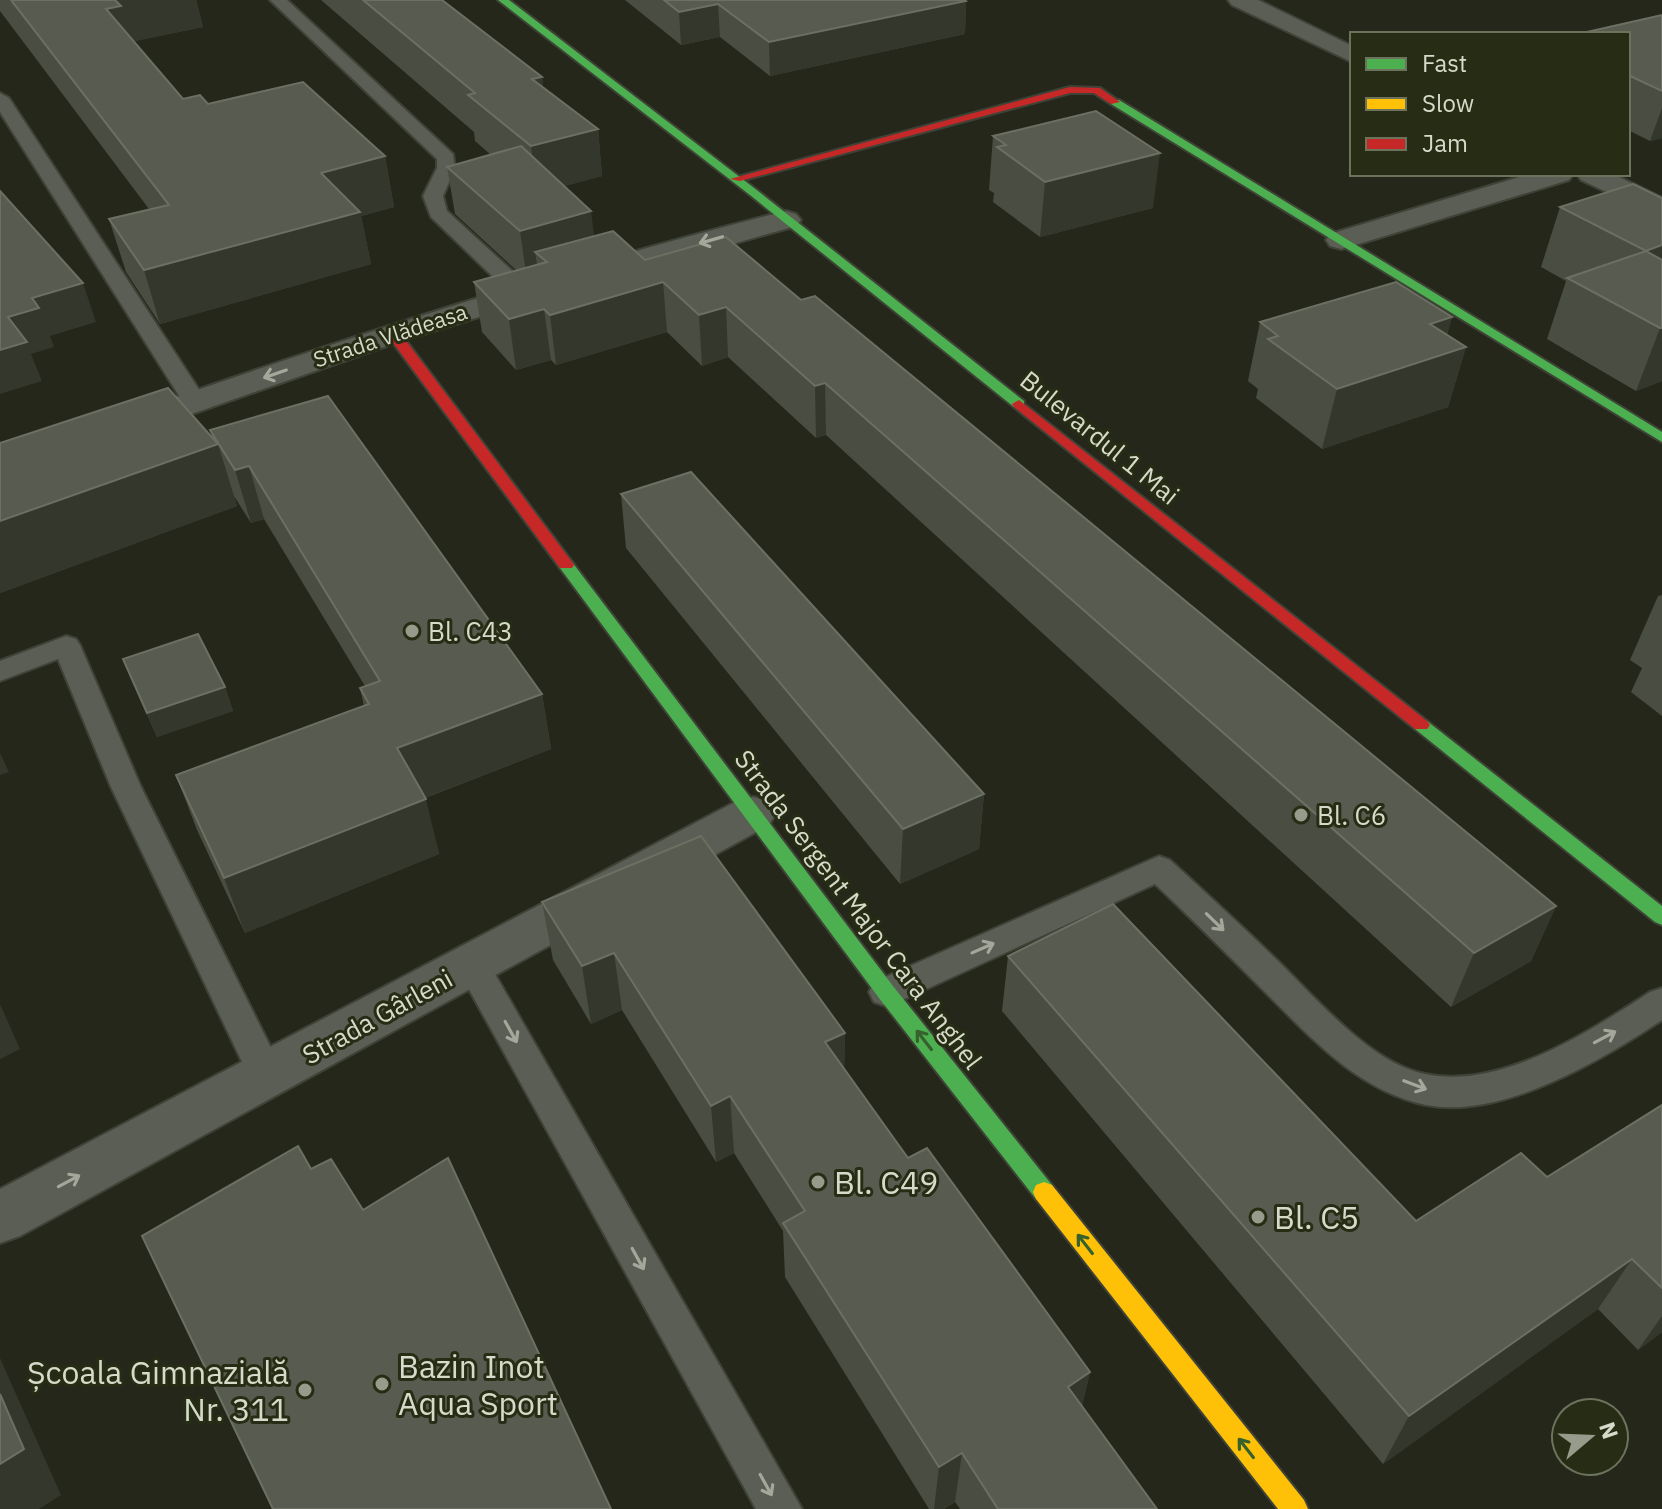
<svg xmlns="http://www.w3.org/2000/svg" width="1662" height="1509" viewBox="0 0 1662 1509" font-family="'IBM Plex Sans',sans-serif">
  <rect width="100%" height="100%" fill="#24271a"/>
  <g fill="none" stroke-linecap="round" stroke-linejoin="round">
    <defs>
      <g id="lane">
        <polygon points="270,0 287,0 453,154 455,168 443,196 447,211 531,288 534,293 531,298 515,298 431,217 423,196 437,168 437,159"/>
        <polygon points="0,93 9,98 207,402 203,407 187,407 183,402 0,112"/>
        <polygon points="66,636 76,639 80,645 141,787 285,1076 280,1087 267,1091 254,1087 111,787 58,659 0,681 0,661"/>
        <path d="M1159,856L1170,860C1206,893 1242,926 1277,960C1316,998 1370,1063 1425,1074C1501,1090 1590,1031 1650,992L1662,988V1020C1602,1060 1501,1120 1426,1105C1354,1090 1305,1031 1255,982C1222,949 1189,916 1155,884L898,1002L886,1006L874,1002L869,992L874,982Z"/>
        <polygon points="472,951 484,955 802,1509 756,1509 455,964 460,955"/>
      </g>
      <g id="street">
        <polygon points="1228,0 1258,0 1352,46 1352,62 1232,5"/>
        <polygon points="1529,174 1573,174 1569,180 1352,246 1341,249 1330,246 1326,240 1330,234"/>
        <polygon points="1577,174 1613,174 1662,198 1662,218 1581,180"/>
        <path d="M786,211L796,214L801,220L796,226L534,300L404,340L140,432L128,435L116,432L111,425L116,418C337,341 559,268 786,211Z"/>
        <polygon points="753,797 769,801 776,813 769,825 20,1236 0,1243 0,1189 737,801"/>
      </g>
      <g id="fast">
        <polygon points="498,0 509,0 758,191 1024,401 1024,407 1014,407 750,195"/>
        <polygon points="1111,100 1119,100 1662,432 1662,442 1111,104"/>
        <polygon points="566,560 572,562 893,986 1052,1185 1055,1192 1052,1199 1044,1202 1036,1199 879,998 560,568 558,565"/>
        <polygon points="1421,719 1427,721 1662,906 1662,925 1655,922 1415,729 1412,725 1415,721"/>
      </g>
      <polygon id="slow" points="1044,1182 1052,1185 1304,1500 1308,1509 1278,1509 1036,1199 1033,1192 1036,1185"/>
      <g id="jam">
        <polygon points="1070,87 1100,88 1120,102 1111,104 1094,93 1070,93 740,181 730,179"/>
        <polygon points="393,329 398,330 572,562 574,565 572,568 560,568 388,336 388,330"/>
        <polygon points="1019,400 1427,721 1430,725 1427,729 1415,729 1014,407 1012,404"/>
      </g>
    </defs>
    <use href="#lane" stroke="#3f4337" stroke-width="4"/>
    <use href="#street" stroke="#3f4337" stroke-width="4"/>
    <use href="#fast" stroke="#3f4337" stroke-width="4"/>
    <use href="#slow" stroke="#3f4337" stroke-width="4"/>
    <use href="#jam" stroke="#3f4337" stroke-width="4"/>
    <use href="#lane" fill="#5b5e54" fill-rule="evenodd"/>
    <use href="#street" fill="#5b5e54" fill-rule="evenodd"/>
    <use href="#fast" fill="#4caf50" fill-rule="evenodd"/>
    <use href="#slow" fill="#ffc107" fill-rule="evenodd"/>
    <use href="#jam" fill="#c62828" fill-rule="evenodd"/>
  </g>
  <g fill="#4a4d41">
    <polygon points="0,0 196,0 203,27 134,41 183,99 208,104 385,156 394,207 361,216 371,264 160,324 126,272 109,219 149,209 0,11"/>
    <polygon points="321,0 442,0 542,77 543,88 598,129 602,176 564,186 594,236 645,260 801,300 1556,906 1531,961 1451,1007 826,435 816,438 728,357 702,366 667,332 556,365 551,360 516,370 482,332 474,282 516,270 455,214 447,167 491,155 475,141 474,132"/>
    <polygon points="625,0 965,0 966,1 965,34 770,76 720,37 681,45"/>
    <polygon points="1662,15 1662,138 1650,141 1628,130 1628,34"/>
    <polygon points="993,136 1153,208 1040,237 993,202 994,193 989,190"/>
    <polygon points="1662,198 1662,381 1636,391 1547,339 1566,281 1541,267 1560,207"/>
    <polygon points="1452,317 1447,335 1466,347 1448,407 1322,449 1256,398 1258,389 1248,381 1260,322"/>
    <polygon points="210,430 542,694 551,749 425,798 439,854 245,933 197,830 176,775 364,706 360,688 365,686 264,519 251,523 234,496 237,506 0,593 0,443 212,437"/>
    <polygon points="621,494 984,794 979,849 900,884 626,548"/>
    <polygon points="1662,595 1662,716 1631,692 1642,668 1630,660 1658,596"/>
    <polygon points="123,659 225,687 233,711 157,737"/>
    <polygon points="542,902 845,1033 844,1069 908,1158 1090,1372 1082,1406 1157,1509 960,1509 955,1502 944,1509 929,1509 785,1277 783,1231 734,1153 716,1162 622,1010 591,1024 553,960"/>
    <polygon points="1008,956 1416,1221 1547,1177 1662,1105 1662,1332 1638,1350 1598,1309 1383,1464 1002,1011"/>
  </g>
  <g fill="#34372b">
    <polygon points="113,0 196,0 203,27 131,42 106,9"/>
    <polygon points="966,1 965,34 770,76 769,42"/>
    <polygon points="718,4 720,37 681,45 679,12"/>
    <polygon points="542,77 547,123 532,79"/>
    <polygon points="1662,108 1662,138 1650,141"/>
    <polygon points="598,129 602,176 537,194 531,146"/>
    <polygon points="1160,153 1153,208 1040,237 1045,182"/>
    <polygon points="385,156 394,207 361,216 371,264 160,324 144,270 321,173"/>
    <polygon points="591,211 597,259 535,252 539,277 527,280 520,231"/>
    <polygon points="1662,245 1662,298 1646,251"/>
    <polygon points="663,282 667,332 556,365 550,315"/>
    <polygon points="83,283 96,322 50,336 54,347 31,354 42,381 0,394 0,350 8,317 32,298"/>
    <polygon points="726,307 728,357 702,366 699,315"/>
    <polygon points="544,309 551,360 516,370 509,319"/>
    <polygon points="1452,317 1441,355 1466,347 1448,407 1322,449 1337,389 1430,324"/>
    <polygon points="1660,328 1662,328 1662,381 1636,391"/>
    <polygon points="825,383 826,435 816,438 815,386"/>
    <polygon points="218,444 237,506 0,593 0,521"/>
    <polygon points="249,466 264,519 251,523 235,470"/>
    <polygon points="225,687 233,711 157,737 147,713"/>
    <polygon points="542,694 551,749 411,803 397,748"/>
    <polygon points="0,753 9,772 0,775"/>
    <polygon points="984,794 979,849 900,884 903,829"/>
    <polygon points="426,799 439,854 245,933 224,878"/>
    <polygon points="1556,906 1531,961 1451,1007 1474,953"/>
    <polygon points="614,953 622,1010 591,1024 582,966"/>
    <polygon points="0,1004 20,1049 0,1059"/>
    <polygon points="845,1033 844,1090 825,1042"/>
    <polygon points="730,1096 734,1153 716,1162 711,1106"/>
    <polygon points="1632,1259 1598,1309 1383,1464 1409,1416"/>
    <polygon points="1662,1316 1662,1332 1638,1350"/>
    <polygon points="0,1358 61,1495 39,1509 0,1509"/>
    <polygon points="1090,1372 1078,1423 1068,1387"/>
    <polygon points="962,1453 955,1502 944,1509 934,1509 939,1467"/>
  </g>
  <g fill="#585c50" stroke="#6c7063" stroke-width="2">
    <polygon points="11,0 115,0 121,6 106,9 183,99 200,95 208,104 303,82 385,156 321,173 360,212 144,270 109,219 169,205"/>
    <polygon points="363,0 442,0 542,77 532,79 598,129 531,146 468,95 475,93"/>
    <polygon points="664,0 965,0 966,1 769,42 718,4 679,12"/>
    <polygon points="1662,15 1662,91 1628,75 1628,34 1578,34"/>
    <polygon points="1096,111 1160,153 1045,182 997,147 1006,145 993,136"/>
    <polygon points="521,146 591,211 520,231 447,167"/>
    <polygon points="1633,184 1662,198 1662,245 1646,251 1560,207"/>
    <polygon points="0,191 83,283 32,298 39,308 8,317 27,342 0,350"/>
    <polygon points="613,231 645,260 726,237 801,300 815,296 1556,906 1474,953 825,383 815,386 726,307 699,315 663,282 550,315 544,309 509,319 474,282 547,262 535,252"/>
    <polygon points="1646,251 1662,260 1662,328 1660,328 1567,278"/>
    <polygon points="1396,282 1452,317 1430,324 1466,347 1337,389 1268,339 1278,336 1260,322"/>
    <polygon points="168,388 218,444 0,521 0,443"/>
    <polygon points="328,396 542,694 397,748 426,799 224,878 176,775 369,704 360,688 380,681 249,466 235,470 210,430"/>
    <polygon points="691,472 984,794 903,829 621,494"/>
    <polygon points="198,634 225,687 147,713 123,659"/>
    <polygon points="701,836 845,1033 825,1042 908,1158 927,1148 1090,1372 1068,1387 1157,1509 998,1509 962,1453 939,1467 783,1223 805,1211 730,1096 711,1106 614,953 582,966 542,902"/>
    <polygon points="1113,904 1416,1221 1521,1153 1547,1177 1662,1105 1662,1288 1632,1259 1409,1416 1008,956"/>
    <polygon points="298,1146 311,1169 331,1159 363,1210 448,1158 611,1509 273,1509 142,1236"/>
    <polygon points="0,1394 24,1449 0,1464"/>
  </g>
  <defs><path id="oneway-shaft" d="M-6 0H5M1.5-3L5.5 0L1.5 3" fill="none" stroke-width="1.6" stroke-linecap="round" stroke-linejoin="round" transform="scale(2)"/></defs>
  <g stroke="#a4a89b">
    <use href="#oneway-shaft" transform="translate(711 240) rotate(164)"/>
    <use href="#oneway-shaft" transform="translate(275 374) rotate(161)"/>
    <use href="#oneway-shaft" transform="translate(1215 922) rotate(44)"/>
    <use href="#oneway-shaft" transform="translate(983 948) rotate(-24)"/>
    <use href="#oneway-shaft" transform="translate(511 1032) rotate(61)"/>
    <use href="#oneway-shaft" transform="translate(1605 1037) rotate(-28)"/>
    <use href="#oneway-shaft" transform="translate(1415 1085) rotate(21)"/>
    <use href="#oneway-shaft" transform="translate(69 1181) rotate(-28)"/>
    <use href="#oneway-shaft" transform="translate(638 1259) rotate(61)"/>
    <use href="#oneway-shaft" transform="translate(766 1485) rotate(61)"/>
  </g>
  <g stroke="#36612c">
    <use href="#oneway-shaft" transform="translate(924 1040) rotate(-128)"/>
    <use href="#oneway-shaft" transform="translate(1085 1244) rotate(-128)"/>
    <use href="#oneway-shaft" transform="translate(1246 1448) rotate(-128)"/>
  </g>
  <g fill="#979b8c" stroke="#272d14" stroke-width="3">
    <circle cx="412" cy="631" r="8"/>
    <circle cx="1301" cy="815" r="8"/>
    <circle cx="818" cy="1182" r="8"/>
    <circle cx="1258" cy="1217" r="8"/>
    <circle cx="382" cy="1384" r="8"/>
    <circle cx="305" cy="1390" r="8"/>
  </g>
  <g text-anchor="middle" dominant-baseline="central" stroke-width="6" stroke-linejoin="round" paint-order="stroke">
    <g font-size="22" fill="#d5daca" stroke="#272d14">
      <text transform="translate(390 335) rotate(-18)">Strada Vlădeasa</text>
    </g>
    <g font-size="26" fill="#d5daca" stroke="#272d14">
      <text transform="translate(1100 437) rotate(39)">Bulevardul 1 Mai</text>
      <text transform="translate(859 909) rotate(53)">Strada Sergent Major Cara Anghel</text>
      <text transform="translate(377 1016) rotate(-29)">Strada Gârleni</text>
    </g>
    <g font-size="26" fill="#d5daca" stroke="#272d14" text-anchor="start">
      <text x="428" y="631">Bl. C43</text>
      <text x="1317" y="815">Bl. C6</text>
    </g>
    <g font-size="32" fill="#d5daca" stroke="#272d14" text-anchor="start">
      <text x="834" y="1182">Bl. C49</text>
      <text x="1274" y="1217">Bl. C5</text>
      <text x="398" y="1366">Bazin Inot<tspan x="398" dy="37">Aqua Sport</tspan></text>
      <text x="289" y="1372" text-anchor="end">Școala Gimnazială<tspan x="289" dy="37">Nr. 311</tspan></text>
    </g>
  </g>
  <rect x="1350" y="32" width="280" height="144" fill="#272d14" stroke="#6d725d" stroke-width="2"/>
  <rect x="1366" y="58" width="40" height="12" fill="#4caf50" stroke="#6d725d" stroke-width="2"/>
  <text x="1422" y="72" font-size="24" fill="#d5daca">Fast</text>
  <rect x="1366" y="98" width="40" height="12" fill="#ffc107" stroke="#6d725d" stroke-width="2"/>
  <text x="1422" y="112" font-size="24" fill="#d5daca">Slow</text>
  <rect x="1366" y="138" width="40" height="12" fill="#c62828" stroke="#6d725d" stroke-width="2"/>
  <text x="1422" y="152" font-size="24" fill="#d5daca">Jam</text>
  <g transform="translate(1590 1437) rotate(71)"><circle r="38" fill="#272d14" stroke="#6d725d" stroke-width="2"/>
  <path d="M0-6L14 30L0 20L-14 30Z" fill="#979b8c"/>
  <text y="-12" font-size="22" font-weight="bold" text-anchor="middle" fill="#d5daca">N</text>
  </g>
</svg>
